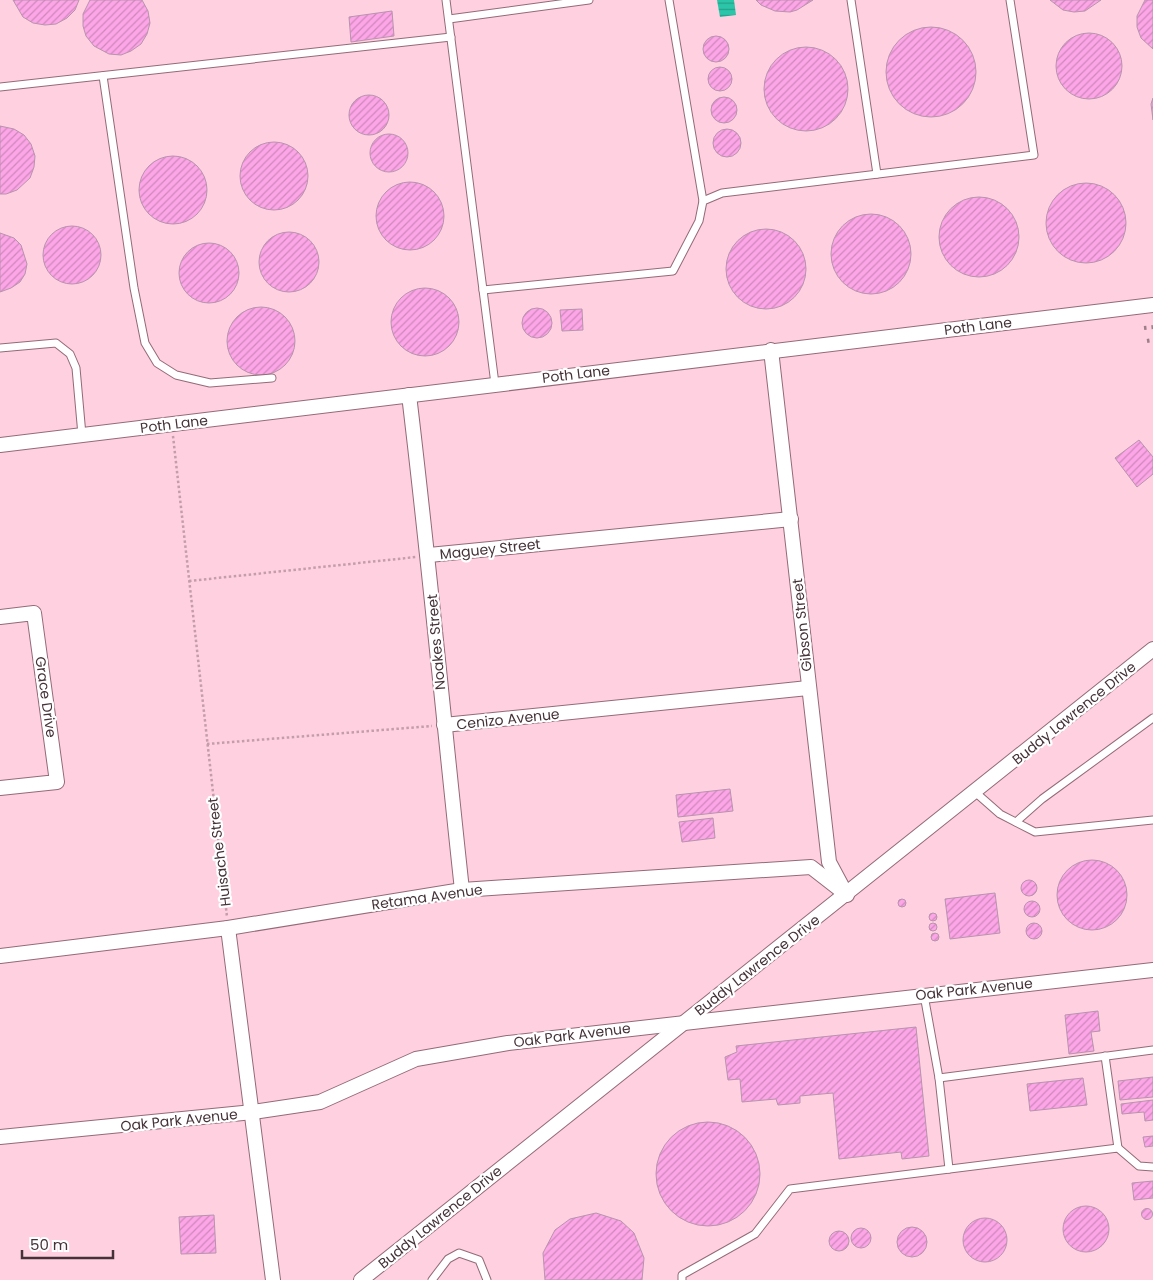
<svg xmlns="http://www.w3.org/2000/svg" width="1153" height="1280" viewBox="0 0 1153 1280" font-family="Poppins,sans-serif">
  <defs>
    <pattern id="water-rules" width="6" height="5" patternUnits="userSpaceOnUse" patternTransform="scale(1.25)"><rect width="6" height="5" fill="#2bc6a9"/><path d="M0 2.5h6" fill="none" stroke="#26a18b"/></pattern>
    <pattern id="building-hatch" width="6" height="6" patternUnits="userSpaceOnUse" patternTransform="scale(1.25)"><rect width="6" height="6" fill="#fda6e7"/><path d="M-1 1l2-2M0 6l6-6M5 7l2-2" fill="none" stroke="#ce88bc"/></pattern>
  </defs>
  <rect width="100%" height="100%" fill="#ffd0e0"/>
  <polygon fill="url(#water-rules)" points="717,0 734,0 736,15 720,17"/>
  <g fill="url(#building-hatch)" stroke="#b794ad">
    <polygon points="13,0 79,0 75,10 67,18 56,24 45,25 33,23 23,17"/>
    <polygon points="90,0 142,0 148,11 150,23 147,34 141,44 131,51 121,55 109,54 94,46 86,36 83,26 83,14"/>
    <polygon points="756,0 813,0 797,10 790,12 775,11 761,5"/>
    <polygon points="1050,0 1101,0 1085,11 1074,12 1063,10"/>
    <polygon points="1145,0 1153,0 1153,49 1141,38 1137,27 1137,16"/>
    <polygon points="392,11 394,36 351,42 349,17"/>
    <circle cx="931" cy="72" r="45"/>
    <circle cx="1089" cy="66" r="33"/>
    <circle cx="716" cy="49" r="13"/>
    <circle cx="806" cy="89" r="42"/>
    <circle cx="720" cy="79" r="12"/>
    <circle cx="369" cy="115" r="20"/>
    <circle cx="724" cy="110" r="13"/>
    <polygon points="1153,98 1153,120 1151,104"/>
    <polygon points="0,126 14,129 24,135 31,144 35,156 34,167 30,178 17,190 6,194 0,194"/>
    <circle cx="727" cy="143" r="14"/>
    <circle cx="389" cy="153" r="19"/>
    <circle cx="274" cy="176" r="34"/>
    <circle cx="173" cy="190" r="34"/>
    <circle cx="410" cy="216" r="34"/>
    <circle cx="1086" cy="223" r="40"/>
    <circle cx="979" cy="237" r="40"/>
    <circle cx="871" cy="254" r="40"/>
    <circle cx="72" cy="255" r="29"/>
    <circle cx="766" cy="269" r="40"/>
    <circle cx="289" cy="262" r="30"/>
    <polygon points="0,233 14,238 21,245 27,264 25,274 20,282 11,288 0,292"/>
    <circle cx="209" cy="273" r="30"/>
    <circle cx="425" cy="322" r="34"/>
    <circle cx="261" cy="341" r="34"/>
    <circle cx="537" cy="323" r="15"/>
    <polygon points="582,309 583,330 562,331 560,310"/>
    <polygon points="1139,440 1153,457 1153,474 1137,487 1115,458"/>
    <polygon points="730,789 733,811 678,817 676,795"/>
    <polygon points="713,818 715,838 682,842 679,822"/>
    <circle cx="1092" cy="895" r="35"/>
    <circle cx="1029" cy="888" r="8"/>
    <polygon points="995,893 1000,933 950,939 945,899"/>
    <circle cx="902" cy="903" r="4"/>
    <circle cx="1032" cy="909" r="8"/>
    <circle cx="933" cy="917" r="4"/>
    <circle cx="1034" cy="931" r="8"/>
    <circle cx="933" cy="927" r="4"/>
    <circle cx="935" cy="937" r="4"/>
    <polygon points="1098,1011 1100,1031 1091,1032 1094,1051 1069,1054 1065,1015"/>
    <polygon points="916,1027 929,1156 902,1159 901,1152 839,1159 833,1093 800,1096 800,1103 778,1105 776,1099 742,1102 740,1079 728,1080 725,1057 737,1052 736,1046"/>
    <polygon points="1153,1077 1153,1097 1120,1100 1118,1081"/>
    <polygon points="1083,1078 1087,1105 1030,1111 1027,1084"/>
    <polygon points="1153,1100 1153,1120 1145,1121 1144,1112 1122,1114 1121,1104"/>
    <circle cx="708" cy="1174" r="52"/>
    <polygon points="1153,1136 1153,1146 1145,1147 1143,1137"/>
    <polygon points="1153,1181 1153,1198 1134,1200 1132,1183"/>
    <circle cx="1086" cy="1229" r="23"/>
    <circle cx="1147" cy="1214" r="5.5"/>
    <polygon points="596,1213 621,1221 634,1233 644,1258 642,1280 545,1280 543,1253 555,1230 570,1219"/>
    <polygon points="214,1215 216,1253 181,1254 179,1217"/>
    <circle cx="985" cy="1240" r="22"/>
    <circle cx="912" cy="1242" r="15"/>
    <circle cx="861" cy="1238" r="10"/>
    <circle cx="839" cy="1241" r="10"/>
  </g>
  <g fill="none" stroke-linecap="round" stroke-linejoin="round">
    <defs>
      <g id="lane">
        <polyline points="446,0 495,384"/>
        <polyline points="669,0 703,201"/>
        <polyline points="851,0 877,174"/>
        <polyline points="449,19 589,0"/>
        <polyline points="103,76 134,288 145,343 157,363 176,375 210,383 272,378"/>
        <polyline points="0,87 451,37"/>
        <polyline points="483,290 673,271 699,221 703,201 722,193 1034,155 1010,0"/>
        <polyline points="0,348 56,343 70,354 76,368 82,435"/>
        <polyline points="975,792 1000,814 1035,832 1153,820"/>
        <polyline points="1016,822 1042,799 1153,718"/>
        <polyline points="924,995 939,1078 949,1169"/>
        <polyline points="1105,1056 1118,1148"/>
        <polyline points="939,1078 1153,1050"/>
        <polyline points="432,1280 448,1259 459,1253 479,1260 487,1280"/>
        <polyline points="682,1280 682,1275 755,1234 790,1189 1118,1148 1139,1166 1153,1167"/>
      </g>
      <g id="street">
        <polyline points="771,350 829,862 844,890"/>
        <path d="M409,395C429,560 444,725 462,890"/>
        <polyline points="0,445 1153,305"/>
        <polyline points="429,555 791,519"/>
        <polyline points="0,617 34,613 57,782 0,788"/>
        <polyline points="444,725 808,688"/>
        <polyline points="228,928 273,1280"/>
        <polyline points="0,956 228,928 462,890 811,867 847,895"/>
        <polyline points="0,1137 253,1112 320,1102 416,1059 508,1043 1153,970"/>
        <polyline points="361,1280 1153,649"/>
      </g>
    </defs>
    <use href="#lane" stroke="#936a79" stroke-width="9"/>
    <use href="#street" stroke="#936a79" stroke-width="16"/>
    <g stroke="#c39daa" stroke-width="2.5" stroke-dasharray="2.5 2.5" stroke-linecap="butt">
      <polyline points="173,436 227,917"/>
      <polyline points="189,581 416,557"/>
      <polyline points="207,744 432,726"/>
    </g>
    <use href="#lane" stroke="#fff" stroke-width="7"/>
    <use href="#street" stroke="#fff" stroke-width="14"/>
    <g stroke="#9e7e89" stroke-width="4" stroke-dasharray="2.5 5" stroke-linecap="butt">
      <polyline points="1144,328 1153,327"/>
      <polyline points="1147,341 1153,340"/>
    </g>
  </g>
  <g text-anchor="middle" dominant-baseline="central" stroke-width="4.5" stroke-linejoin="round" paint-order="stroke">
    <g font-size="14" fill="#443238" stroke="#fff">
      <text transform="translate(978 326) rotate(-7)">Poth Lane</text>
      <text transform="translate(576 374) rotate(-7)">Poth Lane</text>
      <text transform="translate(174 424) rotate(-7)">Poth Lane</text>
      <text transform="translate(490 549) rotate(-6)">Maguey Street</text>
      <text transform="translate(802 625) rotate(-96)">Gibson Street</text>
      <text transform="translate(436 642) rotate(-95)">Noakes Street</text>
      <text transform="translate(46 697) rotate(82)">Grace Drive</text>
      <text transform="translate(1074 713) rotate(-39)">Buddy Lawrence Drive</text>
      <text transform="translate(508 719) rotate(-6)">Cenizo Avenue</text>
      <text transform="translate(219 852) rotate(-97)">Huisache Street</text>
      <text transform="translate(427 897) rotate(-8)">Retama Avenue</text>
      <text transform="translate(757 965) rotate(-38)">Buddy Lawrence Drive</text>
      <text transform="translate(974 989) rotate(-6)">Oak Park Avenue</text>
      <text transform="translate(572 1035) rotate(-7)">Oak Park Avenue</text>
      <text transform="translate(179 1120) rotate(-6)">Oak Park Avenue</text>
      <text transform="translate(440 1217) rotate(-39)">Buddy Lawrence Drive</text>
    </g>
  </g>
  <path d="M22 1250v8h91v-8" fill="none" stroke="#443238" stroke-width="2.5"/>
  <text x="30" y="1250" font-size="15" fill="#443238" stroke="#ffffff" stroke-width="4" paint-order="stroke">50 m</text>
</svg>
